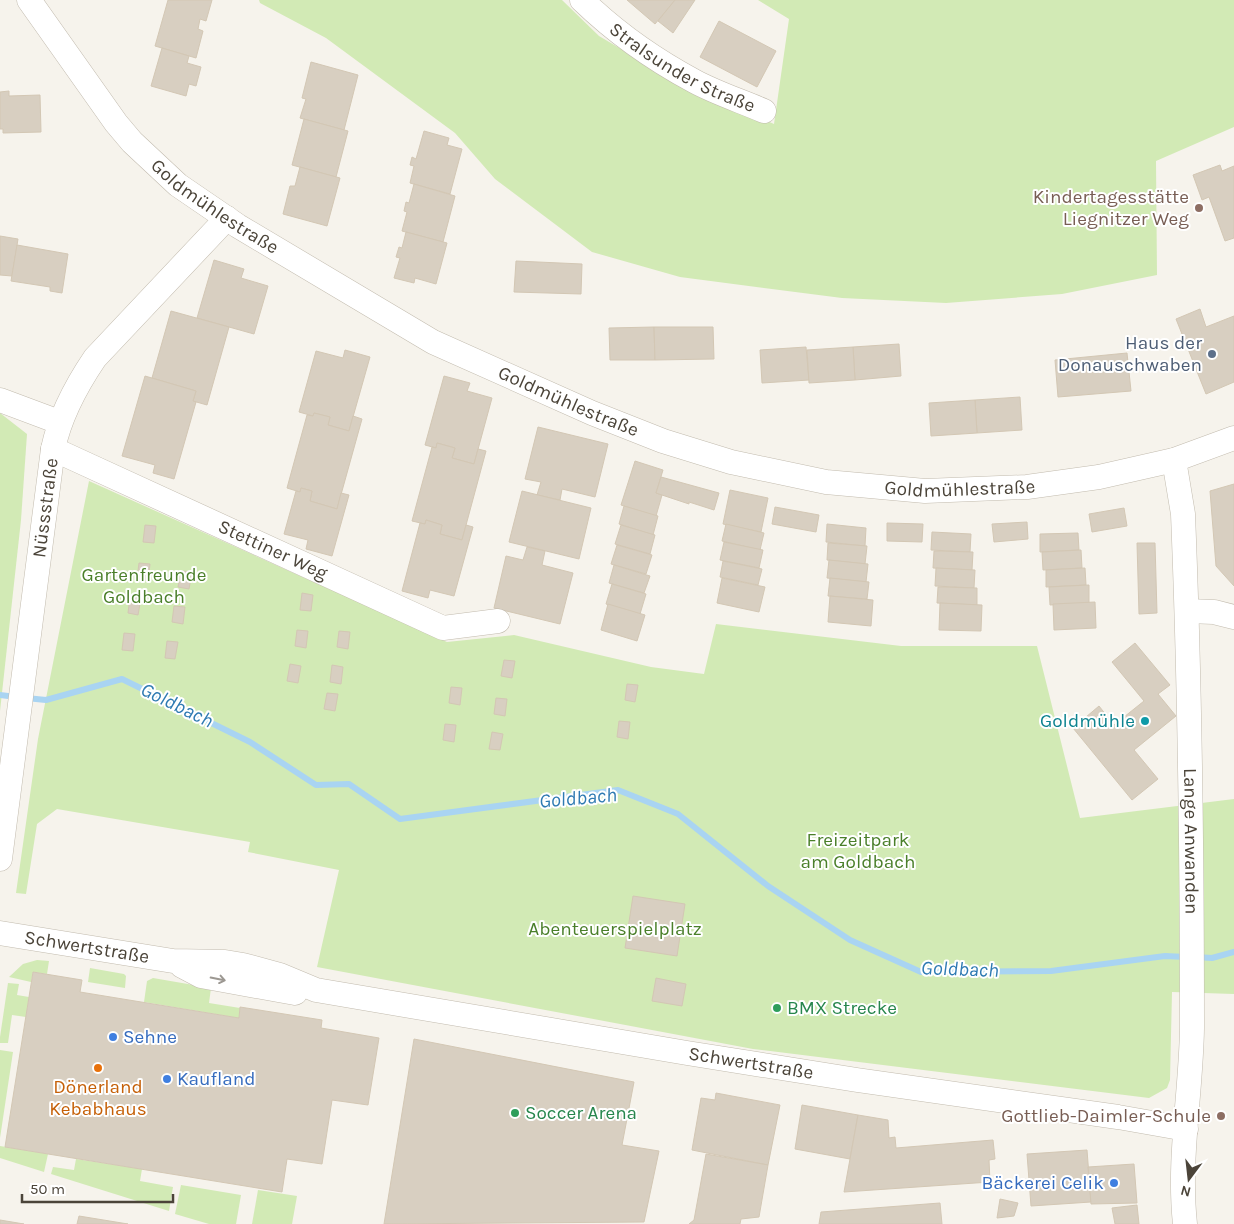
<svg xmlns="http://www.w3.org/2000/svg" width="1234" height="1224" viewBox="0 0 1234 1224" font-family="Karla,sans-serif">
  <rect width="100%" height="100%" fill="#f6f3ec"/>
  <g fill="#d2eab5">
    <polygon points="259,0 562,0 599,36 670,78 774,124 789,19 758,0 1234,0 1234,127 1156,161 1157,275 1062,294 946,303 842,298 680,277 592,252 495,179 455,133 326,38 260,3"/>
    <polygon points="0,413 27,434 21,520 0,711"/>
    <polygon points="89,481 447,642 514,635 651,667 704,674 716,624 901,646 1037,646 1080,818 1234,799 1234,994 1172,992 1170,1080 1167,1088 1149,1098 753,1049 317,967 339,870 248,852 250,842 57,809 37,824 26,894 16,893 38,739"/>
    <polygon points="37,960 49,961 47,974 33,972 31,982 9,977 23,964"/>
    <polygon points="90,968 124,974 126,976 125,988 88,982"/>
    <polygon points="153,978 211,988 209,1003 240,1008 239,1018 144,1002 147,981"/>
    <polygon points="8,983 19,984 17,995 29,997 26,1017 12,1015 8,1043 0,1043 0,1037"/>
    <polygon points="0,1050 13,1052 0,1138"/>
    <polygon points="0,1146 48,1154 44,1172 0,1158"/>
    <polygon points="76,1159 142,1169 140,1181 173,1187 169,1211 51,1174 53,1167 74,1170"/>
    <polygon points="181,1185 241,1195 236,1224 209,1224 175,1214"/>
    <polygon points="258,1190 297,1196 292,1224 252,1224"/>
  </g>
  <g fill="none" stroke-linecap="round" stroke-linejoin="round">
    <g stroke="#a9d4f2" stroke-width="6">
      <polyline points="0,695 16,697"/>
      <polyline points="26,698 46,700 122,679 250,742 316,785 349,784 400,819 618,790 678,814 768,886 850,940 921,972 1051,971 1165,956 1186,957"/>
      <polyline points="1196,957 1212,958 1234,952"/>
    </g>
  </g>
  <g fill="#d8cfc1" stroke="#d3c7b4">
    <polygon points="168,0 212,0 206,21 200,19 198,29 203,31 196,58 155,46"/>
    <polygon points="627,0 675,0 655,24"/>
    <polygon points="675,0 695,0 673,33 658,21"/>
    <polygon points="719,21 776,51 757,87 700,57"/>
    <polygon points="162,48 189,56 187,63 201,67 196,86 189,84 186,96 151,86"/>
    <polygon points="311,62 358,75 344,130 300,118 306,99 302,98"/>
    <polygon points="9,91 9,96 40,95 41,132 3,133 3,129 0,129 0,92"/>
    <polygon points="304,119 348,131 336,177 292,165"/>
    <polygon points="424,131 449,138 447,145 462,149 450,194 410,183 414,166 410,165 412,157 416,159"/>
    <polygon points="1220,165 1222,171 1234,166 1234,238 1225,241 1209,197 1202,200 1193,175"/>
    <polygon points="300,167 340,178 327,226 283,214 290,186 295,186"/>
    <polygon points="414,184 455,196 443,242 402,231 407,212 404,211 406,202 409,203"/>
    <polygon points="406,232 447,243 436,284 415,278 414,283 394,278 400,258 396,257 399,247 402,248"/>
    <polygon points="0,236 18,239 12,276 0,275"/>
    <polygon points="17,245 68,254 62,293 50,291 50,287 11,281"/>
    <polygon points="214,260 244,269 241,278 268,286 254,334 197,318"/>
    <polygon points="516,261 582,264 581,294 514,292"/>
    <polygon points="1200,309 1206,327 1234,316 1234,382 1206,394 1176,319"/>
    <polygon points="171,311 229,327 207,405 193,401 196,391 152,378"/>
    <polygon points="654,327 655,360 610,360 609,328"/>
    <polygon points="654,327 713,327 714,359 655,360"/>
    <polygon points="899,344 901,376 855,380 853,347"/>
    <polygon points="806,347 809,380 762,383 760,350"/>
    <polygon points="853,347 855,380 809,383 807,350"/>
    <polygon points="345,350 370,357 349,431 328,425 330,417 314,413 313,416 299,412 316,351 343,358"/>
    <polygon points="1127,353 1131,391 1058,397 1055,360"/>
    <polygon points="145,376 196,391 193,401 196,402 174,479 153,473 155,465 122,456"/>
    <polygon points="444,376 470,383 467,391 492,398 474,464 452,458 455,448 437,443 436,448 425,445"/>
    <polygon points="1020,397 1022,430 977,433 975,400"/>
    <polygon points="975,400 977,433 931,436 929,403"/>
    <polygon points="314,413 330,417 328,425 349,431 353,416 362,419 337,509 310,501 312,491 301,488 300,492 287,488 307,415 313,416"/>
    <polygon points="538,427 608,444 595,497 562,489 560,500 537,495 541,482 525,479"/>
    <polygon points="437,443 455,448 452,458 474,464 478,449 486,451 462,540 440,534 442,525 426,520 425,524 412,521 432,447 436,448"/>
    <polygon points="635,461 663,470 656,493 662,495 656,516 621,505"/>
    <polygon points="661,477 719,493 714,510 689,502 689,504 656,493"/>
    <polygon points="1234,484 1234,586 1216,566 1210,491"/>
    <polygon points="301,488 312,491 310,501 337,509 341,493 349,495 332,556 306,549 308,540 284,534 296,491 300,492"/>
    <polygon points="730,490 768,498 761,532 723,524"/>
    <polygon points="522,491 591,508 579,559 509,542"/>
    <polygon points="624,506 658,516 653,535 619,524"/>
    <polygon points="775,507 819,515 816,532 772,524"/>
    <polygon points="1124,508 1127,526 1092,532 1089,514"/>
    <polygon points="426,520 442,525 440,534 462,540 466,525 473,527 454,596 430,590 428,598 402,591 420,523 425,524"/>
    <polygon points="1027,522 1028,539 994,542 992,524"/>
    <polygon points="887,523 923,524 922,542 887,541"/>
    <polygon points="726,524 764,533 760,550 722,541"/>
    <polygon points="827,524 866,528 865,546 826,542"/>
    <polygon points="145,525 156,526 154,543 143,542"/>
    <polygon points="621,525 655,535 650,554 615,544"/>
    <polygon points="932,532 971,534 970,552 931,550"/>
    <polygon points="1078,533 1079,550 1040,552 1040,534"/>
    <polygon points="724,542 763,550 759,568 720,560"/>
    <polygon points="828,543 867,546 865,564 827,560"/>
    <polygon points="1137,543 1155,543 1157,613 1139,614"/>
    <polygon points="617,545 652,555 646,574 611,564"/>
    <polygon points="527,547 545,551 542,565 573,573 560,624 494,608 506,556 523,560"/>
    <polygon points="1081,550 1082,568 1043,570 1042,552"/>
    <polygon points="934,551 973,552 972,570 933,568"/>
    <polygon points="829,560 868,564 866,582 827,578"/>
    <polygon points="723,561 762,569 758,585 720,577"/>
    <polygon points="139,563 150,564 148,581 137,579"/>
    <polygon points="614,565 650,576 644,593 609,583"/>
    <polygon points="936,568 975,570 974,588 935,586"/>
    <polygon points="1085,568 1086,585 1046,587 1046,570"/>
    <polygon points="181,571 192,572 189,589 178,587"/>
    <polygon points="722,578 765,587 759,612 717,603"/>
    <polygon points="830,578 869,582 867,599 828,596"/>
    <polygon points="612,584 646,594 640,614 606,604"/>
    <polygon points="1089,585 1089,603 1050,605 1049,587"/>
    <polygon points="938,587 977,588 977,605 937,603"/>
    <polygon points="302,593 313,595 311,611 300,610"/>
    <polygon points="830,596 873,600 871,626 828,622"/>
    <polygon points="130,597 141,598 138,615 128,613"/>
    <polygon points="1095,602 1096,628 1054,630 1053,604"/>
    <polygon points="940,603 982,605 981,631 939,630"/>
    <polygon points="608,604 645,615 637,641 601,630"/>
    <polygon points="174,606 185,607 183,624 172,622"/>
    <polygon points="297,630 308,631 306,648 295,646"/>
    <polygon points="339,631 350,632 348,649 337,647"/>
    <polygon points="124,633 135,634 133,651 122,650"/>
    <polygon points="167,641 178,642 175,659 165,658"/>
    <polygon points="1135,643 1170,685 1158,694 1176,716 1134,750 1158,779 1132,800 1073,728 1099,706 1114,725 1144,701 1112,662"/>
    <polygon points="504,660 515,661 512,678 501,676"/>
    <polygon points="290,664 301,666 298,683 287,681"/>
    <polygon points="332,665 343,667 341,684 330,682"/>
    <polygon points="627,684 638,685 635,702 625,700"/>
    <polygon points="451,687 462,688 460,705 449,703"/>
    <polygon points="327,693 338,694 335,711 324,709"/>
    <polygon points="496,698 507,699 505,716 494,714"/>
    <polygon points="619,721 630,722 628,739 617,737"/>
    <polygon points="445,724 456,725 454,742 443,740"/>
    <polygon points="492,732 503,734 500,750 489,749"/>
    <polygon points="633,896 685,904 677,956 625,948"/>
    <polygon points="33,972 82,980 80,992 239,1018 240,1007 322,1020 321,1028 379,1038 368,1105 332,1100 322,1164 287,1159 282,1192 5,1147"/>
    <polygon points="656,978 686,984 682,1006 652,1001"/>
    <polygon points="414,1039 634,1082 622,1145 659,1151 644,1222 384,1224"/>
    <polygon points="716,1093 780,1105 768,1165 692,1150 701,1098 715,1100"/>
    <polygon points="802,1105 858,1115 850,1159 795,1149"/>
    <polygon points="858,1115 888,1120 889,1138 895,1137 896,1148 993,1140 995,1159 989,1160 990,1182 844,1192"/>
    <polygon points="1087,1150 1091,1202 1031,1206 1027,1154"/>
    <polygon points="706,1154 768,1165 759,1217 741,1219 740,1224 689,1224 694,1220"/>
    <polygon points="1134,1164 1137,1203 1091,1204 1088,1167"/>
    <polygon points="1000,1199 1018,1203 1014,1216 997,1218"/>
    <polygon points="940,1203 942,1224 819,1224 821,1212"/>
    <polygon points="1137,1205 1139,1224 1115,1224 1112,1208"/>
    <polygon points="79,1216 128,1224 77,1224"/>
    <polygon points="0,1220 24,1224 0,1224"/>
  </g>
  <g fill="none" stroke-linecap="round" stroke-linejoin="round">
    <defs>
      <g id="minor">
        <path id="s1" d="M29,0L116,123L132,142L178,185L238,226L433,342L592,413L663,441L731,462L826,482L925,491L1027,487L1099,477L1174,460L1234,438"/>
        <path id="s2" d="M582,0C615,32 653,59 694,81C716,93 741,101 764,111"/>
        <polyline points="0,400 59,422"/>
        <path id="s3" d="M53,449L443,628L498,621"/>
        <path id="s4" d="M1174,460L1183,514C1190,685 1192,856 1192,1028C1191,1093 1178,1159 1185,1224"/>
        <polyline points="1187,611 1214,612 1234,617"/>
        <path id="s5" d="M0,859L53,449C60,415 76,386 95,358L227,218"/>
        <path id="s6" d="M0,933L173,961L225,962L243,965L280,975L316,990L687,1053L857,1080L1118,1117L1186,1129"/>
        <polyline points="182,966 201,976 295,993"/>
      </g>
    </defs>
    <use href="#minor" stroke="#c2bbae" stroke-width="25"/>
    <use href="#minor" stroke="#fff" stroke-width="24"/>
  </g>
  <defs><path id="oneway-shaft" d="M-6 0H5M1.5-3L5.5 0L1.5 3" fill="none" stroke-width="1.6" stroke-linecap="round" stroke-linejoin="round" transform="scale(1.25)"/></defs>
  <use stroke="#9c9892" href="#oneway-shaft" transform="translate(218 979) rotate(11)"/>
  <g fill="#8d6e63" stroke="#fff" stroke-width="2">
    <circle cx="1199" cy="208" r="5"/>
    <circle cx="1221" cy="1116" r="5"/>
  </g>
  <circle fill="#5c6f8a" stroke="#fff" stroke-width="2" cx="1212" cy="354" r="5"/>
  <circle fill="#0f9aa8" stroke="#fff" stroke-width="2" cx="1145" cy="721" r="5"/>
  <g fill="#2e9e5b" stroke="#fff" stroke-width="2">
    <circle cx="777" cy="1008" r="5"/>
    <circle cx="515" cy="1113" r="5"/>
  </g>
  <g fill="#3f7fe0" stroke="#fff" stroke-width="2">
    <circle cx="113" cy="1037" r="5"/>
    <circle cx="167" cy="1079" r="5"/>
    <circle cx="1114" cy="1183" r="5"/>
  </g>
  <circle fill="#e8710a" stroke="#fff" stroke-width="2" cx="98" cy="1068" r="5"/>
  <g text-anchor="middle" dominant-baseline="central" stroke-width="4" stroke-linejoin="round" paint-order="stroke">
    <g font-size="19" fill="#4b4439" stroke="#fff">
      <text stroke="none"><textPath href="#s2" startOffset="122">Stralsunder Straße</textPath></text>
      <text stroke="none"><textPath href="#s1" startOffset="281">Goldmühlestraße</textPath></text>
      <text stroke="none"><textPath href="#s1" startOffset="686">Goldmühlestraße</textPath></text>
      <text stroke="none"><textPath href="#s1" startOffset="1091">Goldmühlestraße</textPath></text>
      <text stroke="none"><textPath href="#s5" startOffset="354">Nüssstraße</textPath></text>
      <text stroke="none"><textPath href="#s3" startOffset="242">Stettiner Weg</textPath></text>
      <text stroke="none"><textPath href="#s4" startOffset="382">Lange Anwanden</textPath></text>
      <text stroke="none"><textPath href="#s6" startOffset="88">Schwertstraße</textPath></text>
      <text stroke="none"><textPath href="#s6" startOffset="764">Schwertstraße</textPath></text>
    </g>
    <g font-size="19" fill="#785e54" stroke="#fff" text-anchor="end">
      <text x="1189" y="197">Kindertagesstätte<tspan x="1189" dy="22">Liegnitzer Weg</tspan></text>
      <text x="1211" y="1116">Gottlieb-Daimler-Schule</text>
    </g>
    <g font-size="19" fill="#4e5e75" stroke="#fff" text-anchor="end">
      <text x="1202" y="343">Haus der<tspan x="1202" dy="22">Donauschwaben</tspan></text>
    </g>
    <g font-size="19" fill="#4a7f2a" stroke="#fff">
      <text x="144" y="575">Gartenfreunde<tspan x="144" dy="22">Goldbach</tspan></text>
      <text x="858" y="840">Freizeitpark<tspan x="858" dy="22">am Goldbach</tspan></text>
      <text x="615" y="929">Abenteuerspielplatz</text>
    </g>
    <g font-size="19" fill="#0d838f" stroke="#fff" text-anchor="end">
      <text x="1135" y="721">Goldmühle</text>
    </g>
    <g font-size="19" fill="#27864d" stroke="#fff" text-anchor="start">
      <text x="787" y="1008">BMX Strecke</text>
      <text x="525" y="1113">Soccer Arena</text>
    </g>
    <g font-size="19" fill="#366cbe" stroke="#fff" text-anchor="start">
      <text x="123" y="1037">Sehne</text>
      <text x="177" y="1079">Kaufland</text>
      <text x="1104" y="1183" text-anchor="end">Bäckerei Celik</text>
    </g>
    <g font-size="19" fill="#c56008" stroke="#fff">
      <text x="98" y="1087">Dönerland<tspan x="98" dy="22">Kebabhaus</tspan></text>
    </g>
    <g font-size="20" font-style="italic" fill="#2e7ab2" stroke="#fff">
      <text transform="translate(177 705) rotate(26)">Goldbach</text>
      <text transform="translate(578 798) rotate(-5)">Goldbach</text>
      <text transform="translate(960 969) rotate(2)">Goldbach</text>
    </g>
  </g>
  <g transform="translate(1189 1179) rotate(195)" stroke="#ffffff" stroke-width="4" paint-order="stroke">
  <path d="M0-4L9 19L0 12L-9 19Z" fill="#4b4439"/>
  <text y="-8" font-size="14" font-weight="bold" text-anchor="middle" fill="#4b4439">N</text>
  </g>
  <path d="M22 1194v8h151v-8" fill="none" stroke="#4b4439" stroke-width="2.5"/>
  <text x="30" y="1194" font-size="15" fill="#4b4439" stroke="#ffffff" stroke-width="4" paint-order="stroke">50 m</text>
</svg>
